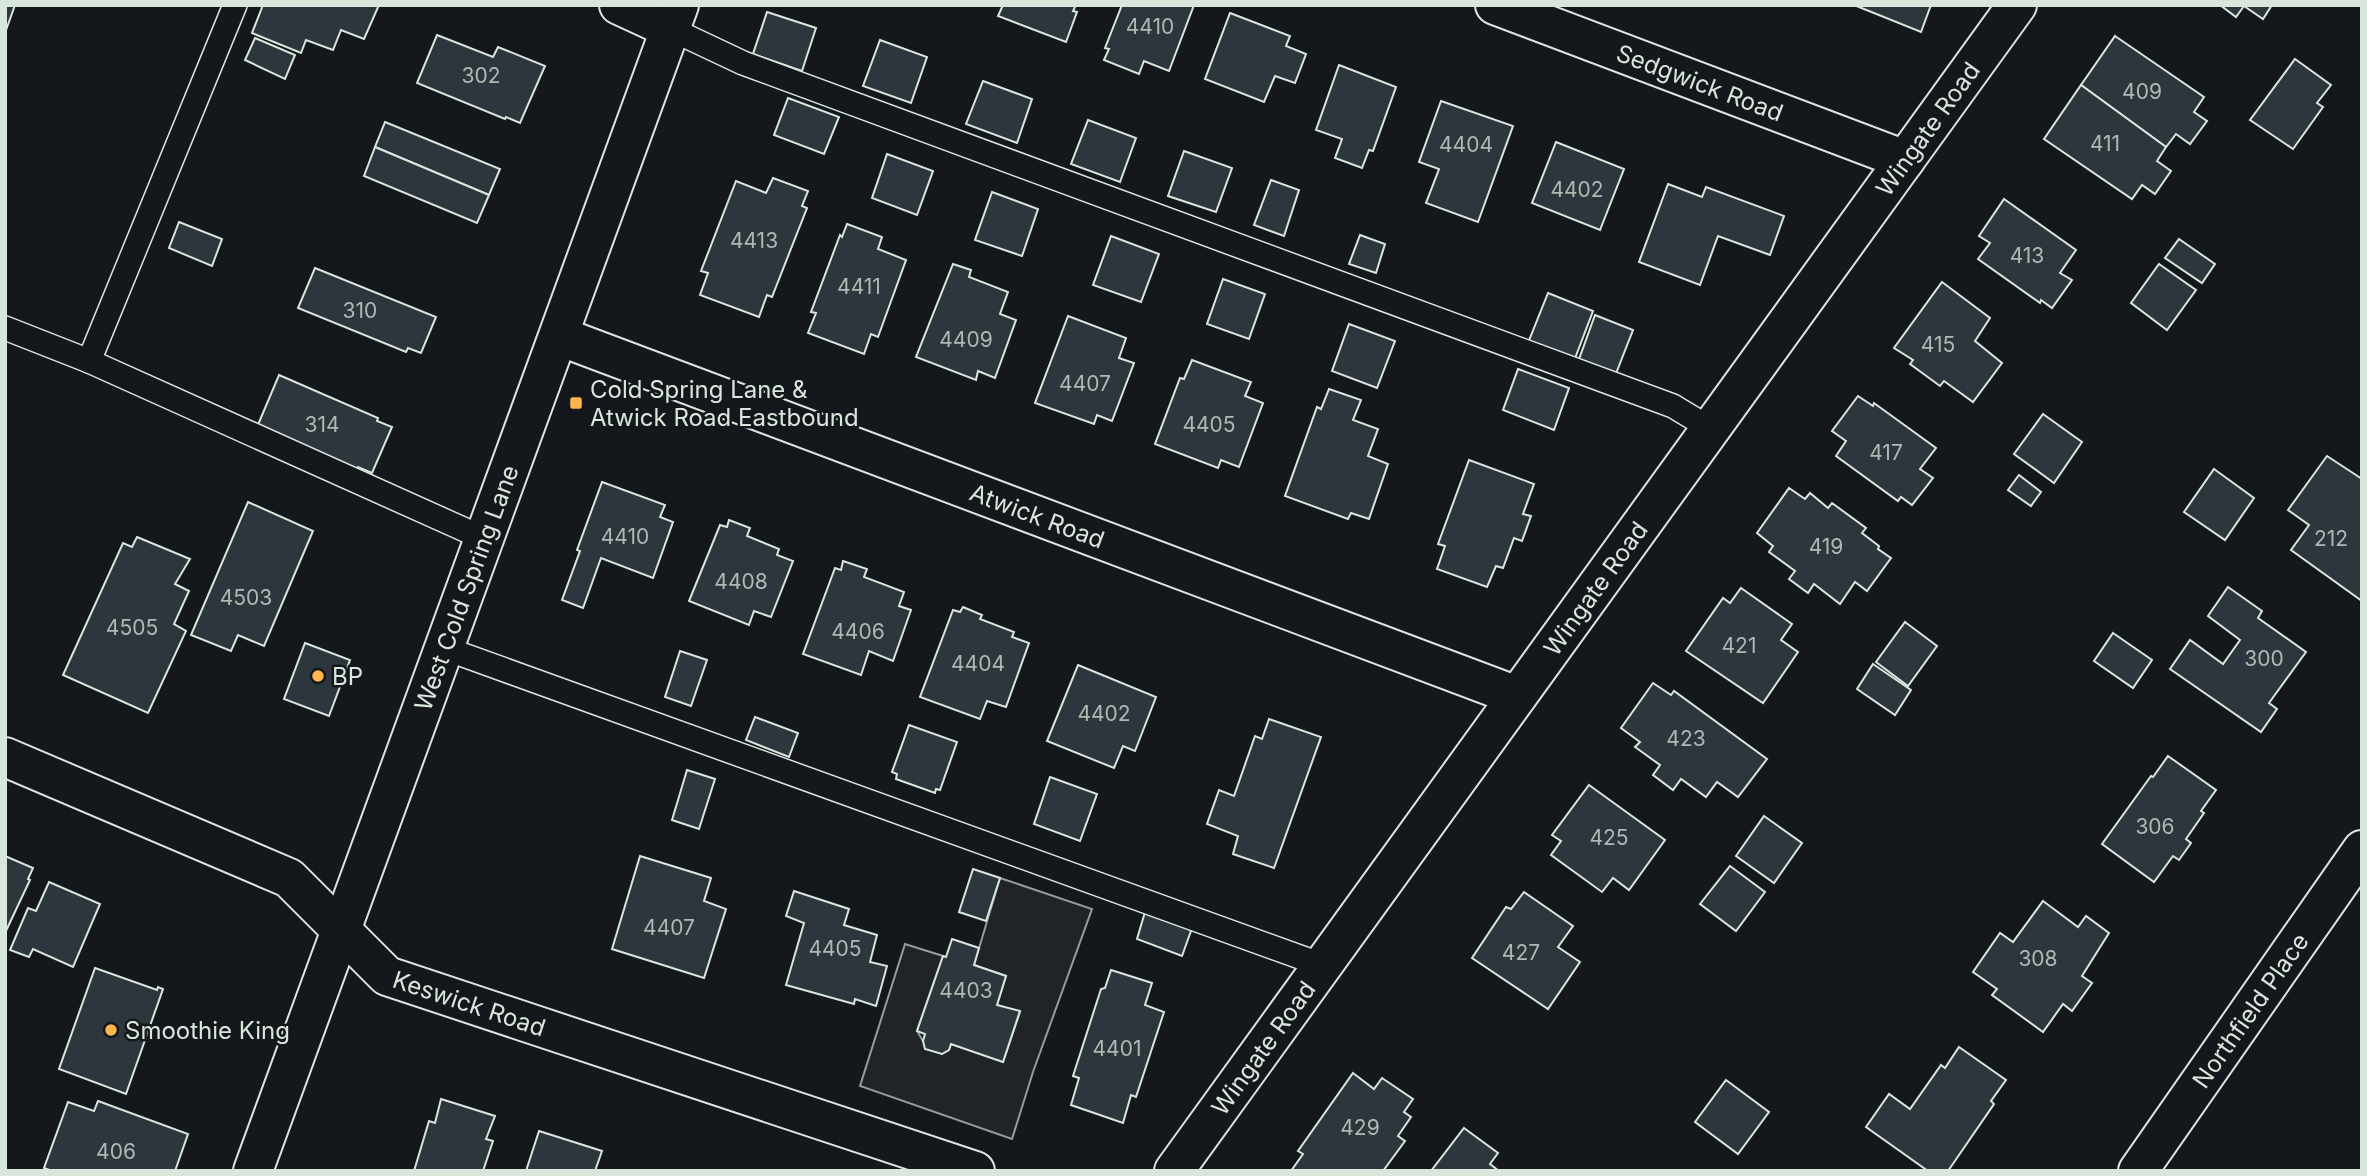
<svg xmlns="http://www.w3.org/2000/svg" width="2367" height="1176" viewBox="0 0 2367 1176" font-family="Inter,sans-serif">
  <rect width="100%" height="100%" fill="#14181c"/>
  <polygon fill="#202428" stroke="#939e99" stroke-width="2" points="1000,878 1092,909 1033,1072 1012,1139 860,1086 905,944 943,956 917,1031 923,1041 942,1054 951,1044 1003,1062 1020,1012 997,1005 1006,976 974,965"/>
  <g fill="#2c363c" stroke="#d8e6dc" stroke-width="2">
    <polygon points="5,5 15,5 5,33"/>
    <polygon points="263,5 379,5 364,39 341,30 333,50 306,40 301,53 252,33"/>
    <polygon points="1003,5 1076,5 1073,11 1077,12 1066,42 998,16"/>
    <polygon points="1122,5 1194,5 1169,71 1144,61 1139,74 1104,60 1109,49 1105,48"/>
    <polygon points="1854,5 1931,5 1921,32"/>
    <polygon points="2220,5 2272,5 2263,19 2244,6 2236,17"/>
    <polygon points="767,12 816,28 802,71 753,54"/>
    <polygon points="1230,13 1290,36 1286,46 1306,54 1295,83 1275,76 1264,102 1205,79"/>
    <polygon points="437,35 493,57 498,47 545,66 520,123 506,117 505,119 417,83"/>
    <polygon points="2115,36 2204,97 2194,112 2207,121 2190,144 2176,134 2166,147 2081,85"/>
    <polygon points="255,38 295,55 285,79 245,60"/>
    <polygon points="880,40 927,57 911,103 863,86"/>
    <polygon points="2295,59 2331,85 2317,103 2323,107 2293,149 2250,120"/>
    <polygon points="1339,65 1396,87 1373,151 1369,150 1362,168 1335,158 1342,139 1316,130"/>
    <polygon points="983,81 1032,99 1017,143 966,124"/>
    <polygon points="2081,85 2166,147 2157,161 2171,171 2155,194 2142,185 2132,199 2044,139"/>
    <polygon points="788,98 839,117 824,154 774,135"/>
    <polygon points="1441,101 1513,126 1478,222 1426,203 1439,169 1419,162"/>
    <polygon points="1088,120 1136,138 1120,182 1071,164"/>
    <polygon points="385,122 500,169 489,195 375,147"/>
    <polygon points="1556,142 1624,169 1600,230 1532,203"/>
    <polygon points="375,147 489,195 477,223 364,176"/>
    <polygon points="1184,151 1232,168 1216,212 1168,196"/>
    <polygon points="887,154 933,171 917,215 872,198"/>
    <polygon points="773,178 808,191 802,206 807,208 772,297 767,295 759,317 700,295 708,273 701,271 736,181 766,193"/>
    <polygon points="1271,180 1299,190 1284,236 1254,225"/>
    <polygon points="1668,184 1702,197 1706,187 1784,216 1770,255 1718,236 1700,285 1639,262"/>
    <polygon points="992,192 1038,209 1022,256 975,240"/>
    <polygon points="2004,199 2076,250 2060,273 2072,280 2052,308 2041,300 2040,303 1978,259 1990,243 1979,236"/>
    <polygon points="179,222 222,239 212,266 169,248"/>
    <polygon points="847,224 882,237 878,249 906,260 878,337 871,334 864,354 808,333 816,313 811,312 840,235 842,237"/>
    <polygon points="1360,235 1385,244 1376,273 1349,264"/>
    <polygon points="1111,236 1159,254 1141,302 1093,285"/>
    <polygon points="2179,239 2215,264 2202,283 2165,258"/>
    <polygon points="953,264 971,270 969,277 1008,292 1000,314 1016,320 995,378 978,371 976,380 916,357"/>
    <polygon points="2159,264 2196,290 2167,330 2131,303"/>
    <polygon points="315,268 436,317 421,353 408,348 406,352 298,308"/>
    <polygon points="1223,279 1265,294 1249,339 1207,324"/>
    <polygon points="1942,282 1990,318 1975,341 2002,363 1973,402 1944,381 1940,386 1910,364 1913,360 1894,348"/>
    <polygon points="1548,293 1593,311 1574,361 1528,343"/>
    <polygon points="1595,315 1633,330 1615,376 1578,362"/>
    <polygon points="1068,316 1126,338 1119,358 1134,363 1112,421 1097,415 1094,424 1035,403"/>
    <polygon points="1349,324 1395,341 1377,388 1332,371"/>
    <polygon points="1192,360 1251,382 1245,396 1263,403 1239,467 1221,460 1218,468 1155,444 1180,378 1184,379"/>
    <polygon points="1518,369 1569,388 1554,430 1503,410"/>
    <polygon points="279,375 378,418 377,421 392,427 372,473 358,467 357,470 257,427"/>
    <polygon points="1329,389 1361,400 1353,420 1378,429 1368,456 1388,464 1369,519 1351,513 1348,519 1285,496 1317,407 1321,409"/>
    <polygon points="1858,396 1873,406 1874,403 1936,448 1920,469 1933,478 1912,505 1901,497 1898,501 1836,456 1846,441 1832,431"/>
    <polygon points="2043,414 2082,442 2054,483 2014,454"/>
    <polygon points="2327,456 2362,479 2362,601 2291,550 2309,525 2288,510"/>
    <polygon points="1469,460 1534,484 1523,514 1531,516 1522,541 1514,538 1503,568 1496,566 1487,587 1437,569 1445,546 1438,544"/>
    <polygon points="2214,469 2254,498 2225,540 2184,512"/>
    <polygon points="2019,475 2041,492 2031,506 2008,490"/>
    <polygon points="602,482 665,505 660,517 673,522 653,578 601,558 583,608 562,600 580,551 577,550"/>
    <polygon points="1789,488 1805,499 1810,493 1828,508 1832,503 1866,528 1862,533 1879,546 1878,549 1891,558 1867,591 1855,582 1840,604 1814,584 1808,593 1789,579 1795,571 1769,552 1773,546 1757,533"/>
    <polygon points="248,502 313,531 264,646 238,635 231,651 191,635"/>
    <polygon points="729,520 750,528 747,536 779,549 777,555 793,561 771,617 754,611 749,625 689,601 720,525 727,527"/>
    <polygon points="137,537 190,559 175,584 189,591 174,624 186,631 148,713 63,675 123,543 132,547"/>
    <polygon points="843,561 867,569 864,577 904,592 899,606 911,610 893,661 869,651 861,675 803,654 835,568 841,570"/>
    <polygon points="2228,587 2262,611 2258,618 2306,652 2269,703 2277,709 2261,732 2170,669 2190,640 2223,664 2240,640 2208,616"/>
    <polygon points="1741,588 1792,624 1781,640 1798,652 1763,703 1686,651 1723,598 1730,603"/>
    <polygon points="963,607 982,615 980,619 1014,632 1012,637 1029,643 1006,707 987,701 980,719 920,697 953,610 960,612"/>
    <polygon points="1905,622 1937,646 1908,686 1876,662"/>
    <polygon points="2113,633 2152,660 2133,688 2094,661"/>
    <polygon points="305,643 350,660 329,716 284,699"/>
    <polygon points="680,651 707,660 691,706 665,697"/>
    <polygon points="1873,664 1911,690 1895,715 1857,689"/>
    <polygon points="1078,665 1156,697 1135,751 1123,746 1114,768 1047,741"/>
    <polygon points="1653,683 1671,695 1674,691 1767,759 1738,797 1717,782 1706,797 1681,779 1673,790 1653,775 1660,765 1635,747 1640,742 1621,728"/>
    <polygon points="755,717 798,733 789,757 746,740"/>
    <polygon points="1269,719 1321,737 1274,868 1233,854 1238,836 1207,824 1219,790 1234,796 1255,736 1262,739"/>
    <polygon points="909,725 957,742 940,790 936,789 935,793 896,779 897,774 892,772"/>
    <polygon points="2168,756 2216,790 2201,811 2204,813 2186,839 2191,843 2179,860 2173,856 2154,882 2102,844 2151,776 2153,777"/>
    <polygon points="687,770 715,779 699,829 672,820"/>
    <polygon points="1050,777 1097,794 1080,841 1034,824"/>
    <polygon points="1589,785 1665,840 1629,890 1613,878 1602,892 1551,855 1561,841 1552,835"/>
    <polygon points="1764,816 1802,843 1774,883 1736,856"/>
    <polygon points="5,856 33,868 28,879 30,880 5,933"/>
    <polygon points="640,856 711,878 704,901 726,909 704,978 612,949"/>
    <polygon points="1730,866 1765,892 1736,931 1700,904"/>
    <polygon points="973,869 1000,878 986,921 959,912"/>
    <polygon points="49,882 100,904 73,967 33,949 29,957 10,950 28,908 36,911"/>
    <polygon points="794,891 849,909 844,925 877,935 870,962 887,966 876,1006 855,999 854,1004 786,985 804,923 786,916"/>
    <polygon points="1524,892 1573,926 1558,947 1580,962 1548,1009 1472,958 1506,907 1511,909"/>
    <polygon points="2043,901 2078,927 2086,916 2109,933 2082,976 2092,983 2072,1011 2063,1004 2043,1032 1992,995 1997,989 1973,972 2000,933 2013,942"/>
    <polygon points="1145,912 1192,928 1182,956 1137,939"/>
    <polygon points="952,939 979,948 974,965 1006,976 997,1005 1020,1011 1003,1062 951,1044 949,1050 942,1054 925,1049 923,1041 925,1034 917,1031 943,956 946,957"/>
    <polygon points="95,968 157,990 158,987 163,989 126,1094 59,1069"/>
    <polygon points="1111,970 1152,983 1145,1005 1164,1012 1136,1097 1131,1095 1123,1123 1071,1105 1079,1078 1073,1076 1101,989 1105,988"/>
    <polygon points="1959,1047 2006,1080 1991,1101 1994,1104 1948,1171 1928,1171 1866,1127 1889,1094 1910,1109 1941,1065 1945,1068"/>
    <polygon points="1353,1073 1374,1089 1382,1078 1413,1099 1404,1112 1411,1117 1398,1136 1405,1141 1383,1171 1291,1171 1303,1154 1298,1151"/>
    <polygon points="1726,1080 1769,1112 1738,1154 1695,1122"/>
    <polygon points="441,1099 495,1116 486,1139 493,1141 483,1171 414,1171 429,1121 435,1123"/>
    <polygon points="98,1101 188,1134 175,1171 52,1171 44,1168 68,1102 94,1111"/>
    <polygon points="1464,1128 1498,1153 1490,1164 1499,1171 1431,1171"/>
    <polygon points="539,1131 602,1151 595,1171 526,1171"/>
  </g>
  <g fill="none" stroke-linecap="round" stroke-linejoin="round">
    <defs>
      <g id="service">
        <polyline points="671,29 743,63 1673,406 1711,429"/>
        <polyline points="5,328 89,361 483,538"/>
        <polyline points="89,361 235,5"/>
        <polyline points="444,648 1322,965"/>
      </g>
      <g id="minor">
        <polyline points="619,5 671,29"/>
        <path id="s1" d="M1495,5L1905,160"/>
        <path id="s2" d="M559,336L1517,696"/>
        <path id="s3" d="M5,757L289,878L387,976L975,1171"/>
        <path id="s4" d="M1174,1171L2017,5"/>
        <path id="s5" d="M2138,1171L2362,850"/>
      </g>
      <g id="primary">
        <path id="s6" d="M253,1171L679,5"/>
      </g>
    </defs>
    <use href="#service" stroke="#d8e6dc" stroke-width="26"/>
    <use href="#minor" stroke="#d8e6dc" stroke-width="42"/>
    <use href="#primary" stroke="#d8e6dc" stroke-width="42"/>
    <use href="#service" stroke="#14181c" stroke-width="23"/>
    <use href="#minor" stroke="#14181c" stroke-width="38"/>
    <use href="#primary" stroke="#14181c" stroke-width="38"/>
  </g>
  <g fill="#ffb74d" stroke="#14181c" stroke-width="2.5">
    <rect x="569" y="396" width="14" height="14" rx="3.5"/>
    <circle cx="318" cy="676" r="7"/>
    <circle cx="111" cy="1030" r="7"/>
  </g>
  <g text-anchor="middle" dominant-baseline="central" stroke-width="5" stroke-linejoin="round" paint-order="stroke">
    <g font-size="21" fill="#adbab4">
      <text x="1150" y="26">4410</text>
      <text x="481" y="75">302</text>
      <text x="2142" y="91">409</text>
      <text x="2105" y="143">411</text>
      <text x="1466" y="144">4404</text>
      <text x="1577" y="189">4402</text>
      <text x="754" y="240">4413</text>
      <text x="2027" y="255">413</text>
      <text x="859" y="286">4411</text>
      <text x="360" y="310">310</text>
      <text x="966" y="339">4409</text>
      <text x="1938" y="344">415</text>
      <text x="1085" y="383">4407</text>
      <text x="322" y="424">314</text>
      <text x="1209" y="424">4405</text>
      <text x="1886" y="452">417</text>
      <text x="625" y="536">4410</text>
      <text x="2331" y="538">212</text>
      <text x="1826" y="546">419</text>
      <text x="741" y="581">4408</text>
      <text x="246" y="597">4503</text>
      <text x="132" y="627">4505</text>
      <text x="858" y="631">4406</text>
      <text x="1739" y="645">421</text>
      <text x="2264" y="658">300</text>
      <text x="978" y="663">4404</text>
      <text x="1104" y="713">4402</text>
      <text x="1686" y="738">423</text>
      <text x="2155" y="826">306</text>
      <text x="1609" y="837">425</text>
      <text x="669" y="927">4407</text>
      <text x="835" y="948">4405</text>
      <text x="1521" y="952">427</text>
      <text x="2038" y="958">308</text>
      <text x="966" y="990">4403</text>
      <text x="1117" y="1048">4401</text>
      <text x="1360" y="1127">429</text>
      <text x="116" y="1151">406</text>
    </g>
    <g font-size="24" fill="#d8e6dc" stroke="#14181c">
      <text stroke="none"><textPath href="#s1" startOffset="219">Sedgwick Road</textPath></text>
      <text stroke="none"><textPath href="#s4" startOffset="1286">Wingate Road</textPath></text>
      <text stroke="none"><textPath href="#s2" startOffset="511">Atwick Road</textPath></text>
      <text stroke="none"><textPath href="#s6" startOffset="621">West Cold Spring Lane</textPath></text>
      <text stroke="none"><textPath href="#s4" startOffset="719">Wingate Road</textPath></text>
      <text stroke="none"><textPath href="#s3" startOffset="534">Keswick Road</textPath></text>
      <text stroke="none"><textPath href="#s5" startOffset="196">Northfield Place</textPath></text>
      <text stroke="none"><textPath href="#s4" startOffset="152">Wingate Road</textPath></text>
    </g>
    <g font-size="24" fill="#d8e6dc" stroke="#14181c" text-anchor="start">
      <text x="590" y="389">Cold Spring Lane &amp;<tspan x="590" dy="28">Atwick Road Eastbound</tspan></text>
      <text x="332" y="676">BP</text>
      <text x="125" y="1030">Smoothie King</text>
    </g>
  </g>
  <rect width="2367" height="1176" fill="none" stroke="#d8e6dc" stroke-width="14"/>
</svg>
